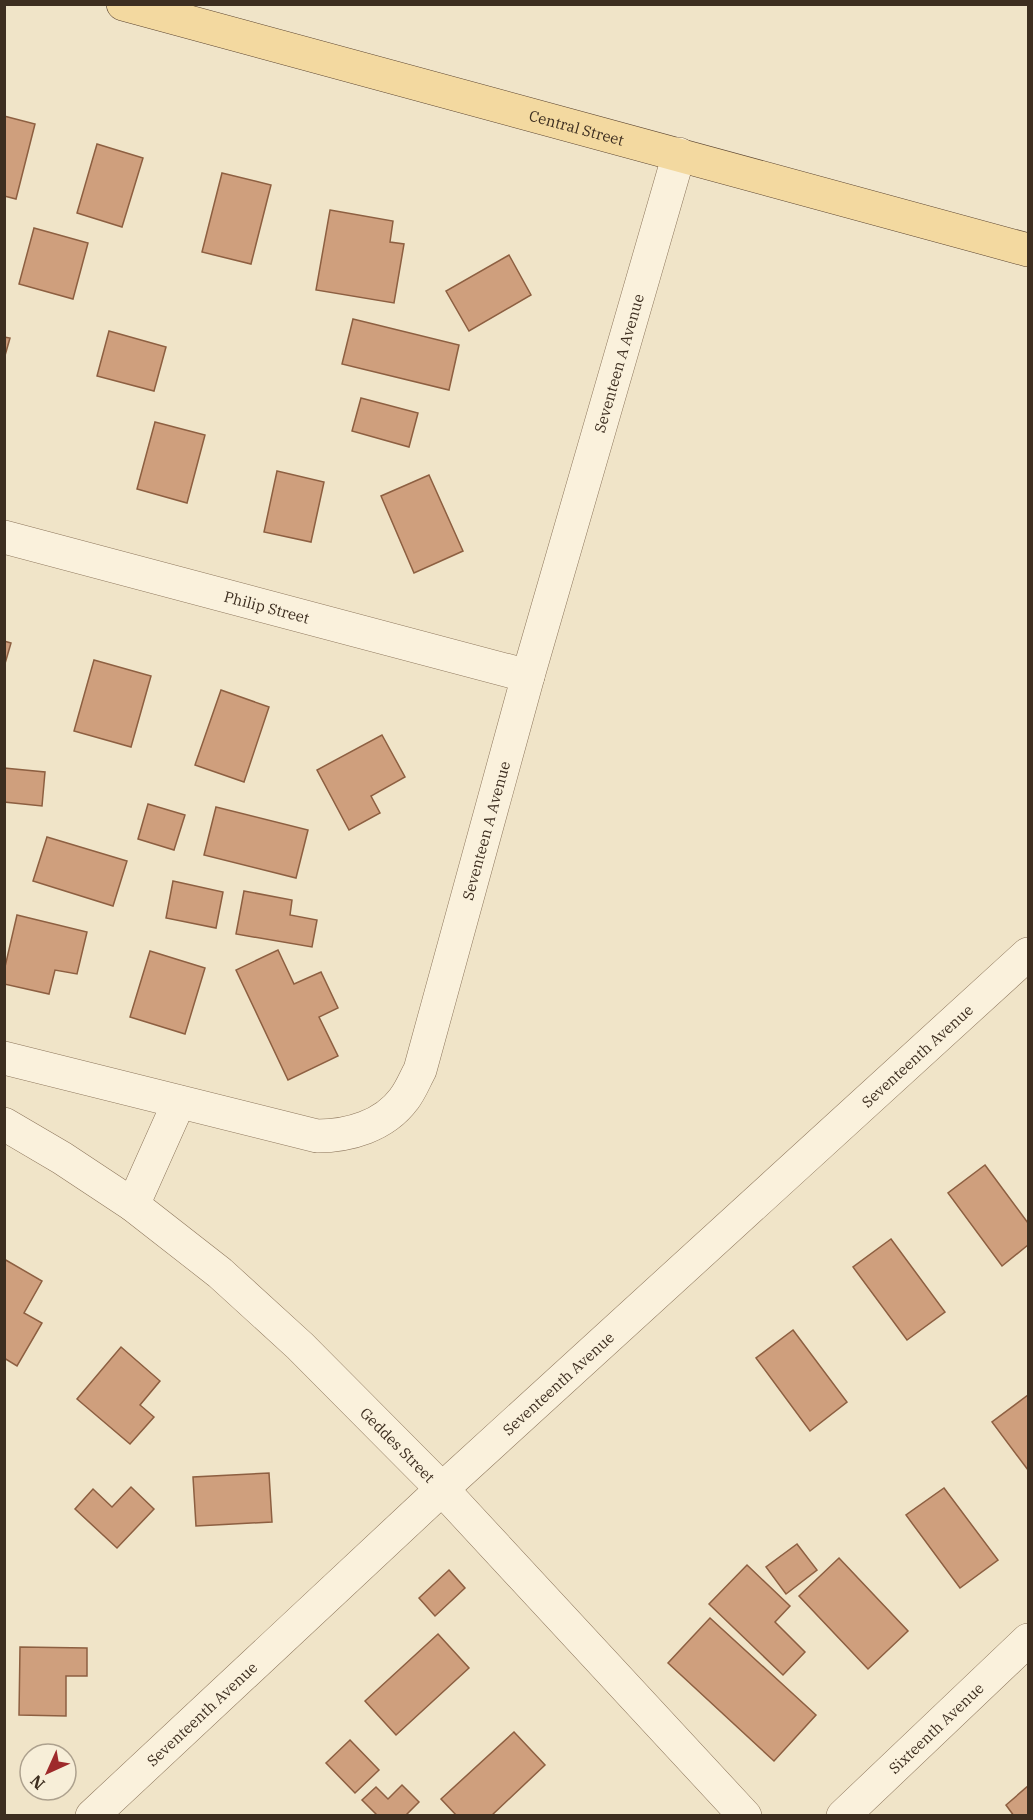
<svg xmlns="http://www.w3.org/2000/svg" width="1033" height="1820" viewBox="0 0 1033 1820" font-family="'IBM Plex Serif',serif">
  <rect width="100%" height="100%" fill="#f0e4c8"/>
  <g fill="#cf9f7d" stroke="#8d5f41" stroke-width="1.5">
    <polygon points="4,116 35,124 16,199 4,196"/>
    <polygon points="97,144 143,158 122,227 77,213"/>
    <polygon points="222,173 271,185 251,264 202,252"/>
    <polygon points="330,210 393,221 390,242 404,244 394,303 316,290"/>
    <polygon points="34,228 88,243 73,299 19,284"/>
    <polygon points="509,255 531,295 469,331 446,291"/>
    <polygon points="353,319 459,345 449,390 342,364"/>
    <polygon points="109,331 166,347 154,391 97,376"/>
    <polygon points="4,337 10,338 4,359"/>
    <polygon points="361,398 418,413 409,447 352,431"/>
    <polygon points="155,422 205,435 187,503 137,489"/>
    <polygon points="277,471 324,482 311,542 264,532"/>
    <polygon points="429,475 463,551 414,573 381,496"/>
    <polygon points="4,641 11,643 4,667"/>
    <polygon points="94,660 151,676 131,747 74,731"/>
    <polygon points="221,690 269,707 244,782 195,765"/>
    <polygon points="382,735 405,777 371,796 380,813 349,830 317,770"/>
    <polygon points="4,768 45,772 42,806 4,802"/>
    <polygon points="148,804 185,815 174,850 138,839"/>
    <polygon points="216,807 308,830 296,878 204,855"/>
    <polygon points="47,837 127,861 113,906 33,881"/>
    <polygon points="173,881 223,892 216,928 166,918"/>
    <polygon points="244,891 292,900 290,915 317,920 312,947 236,934"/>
    <polygon points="17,915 87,932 77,974 55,970 49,994 4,984 4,971"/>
    <polygon points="278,950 294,984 321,972 338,1008 319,1017 338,1056 288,1080 236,970"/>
    <polygon points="150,951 205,968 185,1034 130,1017"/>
    <polygon points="985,1165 1028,1223 1028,1245 1002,1266 948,1193"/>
    <polygon points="891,1239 945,1312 907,1340 853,1267"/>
    <polygon points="4,1259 42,1281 24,1313 42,1323 17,1366 4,1358"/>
    <polygon points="793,1330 847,1402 810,1431 756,1358"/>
    <polygon points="121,1347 160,1381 140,1405 154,1417 130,1444 77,1399"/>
    <polygon points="1028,1395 1028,1470 992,1422"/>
    <polygon points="269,1473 272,1522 196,1526 193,1477"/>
    <polygon points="131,1487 154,1509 117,1548 75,1509 93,1489 112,1507"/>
    <polygon points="944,1488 998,1560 960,1588 906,1515"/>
    <polygon points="797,1544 817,1570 786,1594 766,1567"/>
    <polygon points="839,1558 908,1631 868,1669 799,1596"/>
    <polygon points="747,1565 790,1606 775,1622 805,1652 783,1675 709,1604"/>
    <polygon points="449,1570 465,1588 435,1616 419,1598"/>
    <polygon points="710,1618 816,1715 774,1761 668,1663"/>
    <polygon points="438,1634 469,1668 396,1735 365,1701"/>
    <polygon points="20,1647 87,1648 87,1676 66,1676 66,1716 19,1715"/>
    <polygon points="514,1732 545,1765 491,1816 457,1816 441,1799"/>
    <polygon points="350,1740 379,1770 355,1793 326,1763"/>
    <polygon points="402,1785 419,1802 405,1816 378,1816 362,1800 376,1787 388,1799"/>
    <polygon points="1028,1786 1028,1816 1014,1816 1006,1805"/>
  </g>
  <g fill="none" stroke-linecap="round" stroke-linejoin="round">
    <defs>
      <g id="minor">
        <path id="s1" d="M4,537L528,676"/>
        <path id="s2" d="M4,1058L317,1136C349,1136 384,1126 404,1099C411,1090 415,1079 420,1070L528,676L679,154"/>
        <path id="s3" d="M4,1124L62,1158L133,1205L220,1273L300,1346L442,1489L745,1816"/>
        <polyline points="133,1205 179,1102"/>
        <path id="s4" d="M92,1816L442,1489L1028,954"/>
        <path id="s5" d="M843,1816L1028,1640"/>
      </g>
      <g id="major">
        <path id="s6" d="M123,4L1028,250"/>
      </g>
    </defs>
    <use href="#minor" stroke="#8d765c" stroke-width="34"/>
    <use href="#major" stroke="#5b4430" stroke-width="34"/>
    <use href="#minor" stroke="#faf1dc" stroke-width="33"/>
    <use href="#major" stroke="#f3d9a0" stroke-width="33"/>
  </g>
  <g text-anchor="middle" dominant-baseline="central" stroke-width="4.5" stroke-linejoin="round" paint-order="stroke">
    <g font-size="15" fill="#3d2e20" stroke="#f7eed8">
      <text stroke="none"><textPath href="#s6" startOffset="470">Central Street</textPath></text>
      <text stroke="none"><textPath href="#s2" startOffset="1188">Seventeen A Avenue</textPath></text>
      <text stroke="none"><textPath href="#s1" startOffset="272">Philip Street</textPath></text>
      <text stroke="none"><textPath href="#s2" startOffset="702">Seventeen A Avenue</textPath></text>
      <text stroke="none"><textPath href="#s4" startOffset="1122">Seventeenth Avenue</textPath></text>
      <text stroke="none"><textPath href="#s4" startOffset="636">Seventeenth Avenue</textPath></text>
      <text stroke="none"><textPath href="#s3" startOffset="510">Geddes Street</textPath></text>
      <text stroke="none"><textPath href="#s4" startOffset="150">Seventeenth Avenue</textPath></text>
      <text stroke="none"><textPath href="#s5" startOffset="128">Sixteenth Avenue</textPath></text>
    </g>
  </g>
  <rect width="1033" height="1820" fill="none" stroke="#3d2e20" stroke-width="12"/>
  <g transform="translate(48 1772) rotate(225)"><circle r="28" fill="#f7eed8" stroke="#ada18e" stroke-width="1.5"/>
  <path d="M0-4.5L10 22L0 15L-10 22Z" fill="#9e2a2b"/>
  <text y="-9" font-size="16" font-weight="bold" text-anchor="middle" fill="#3d2e20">N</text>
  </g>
</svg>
